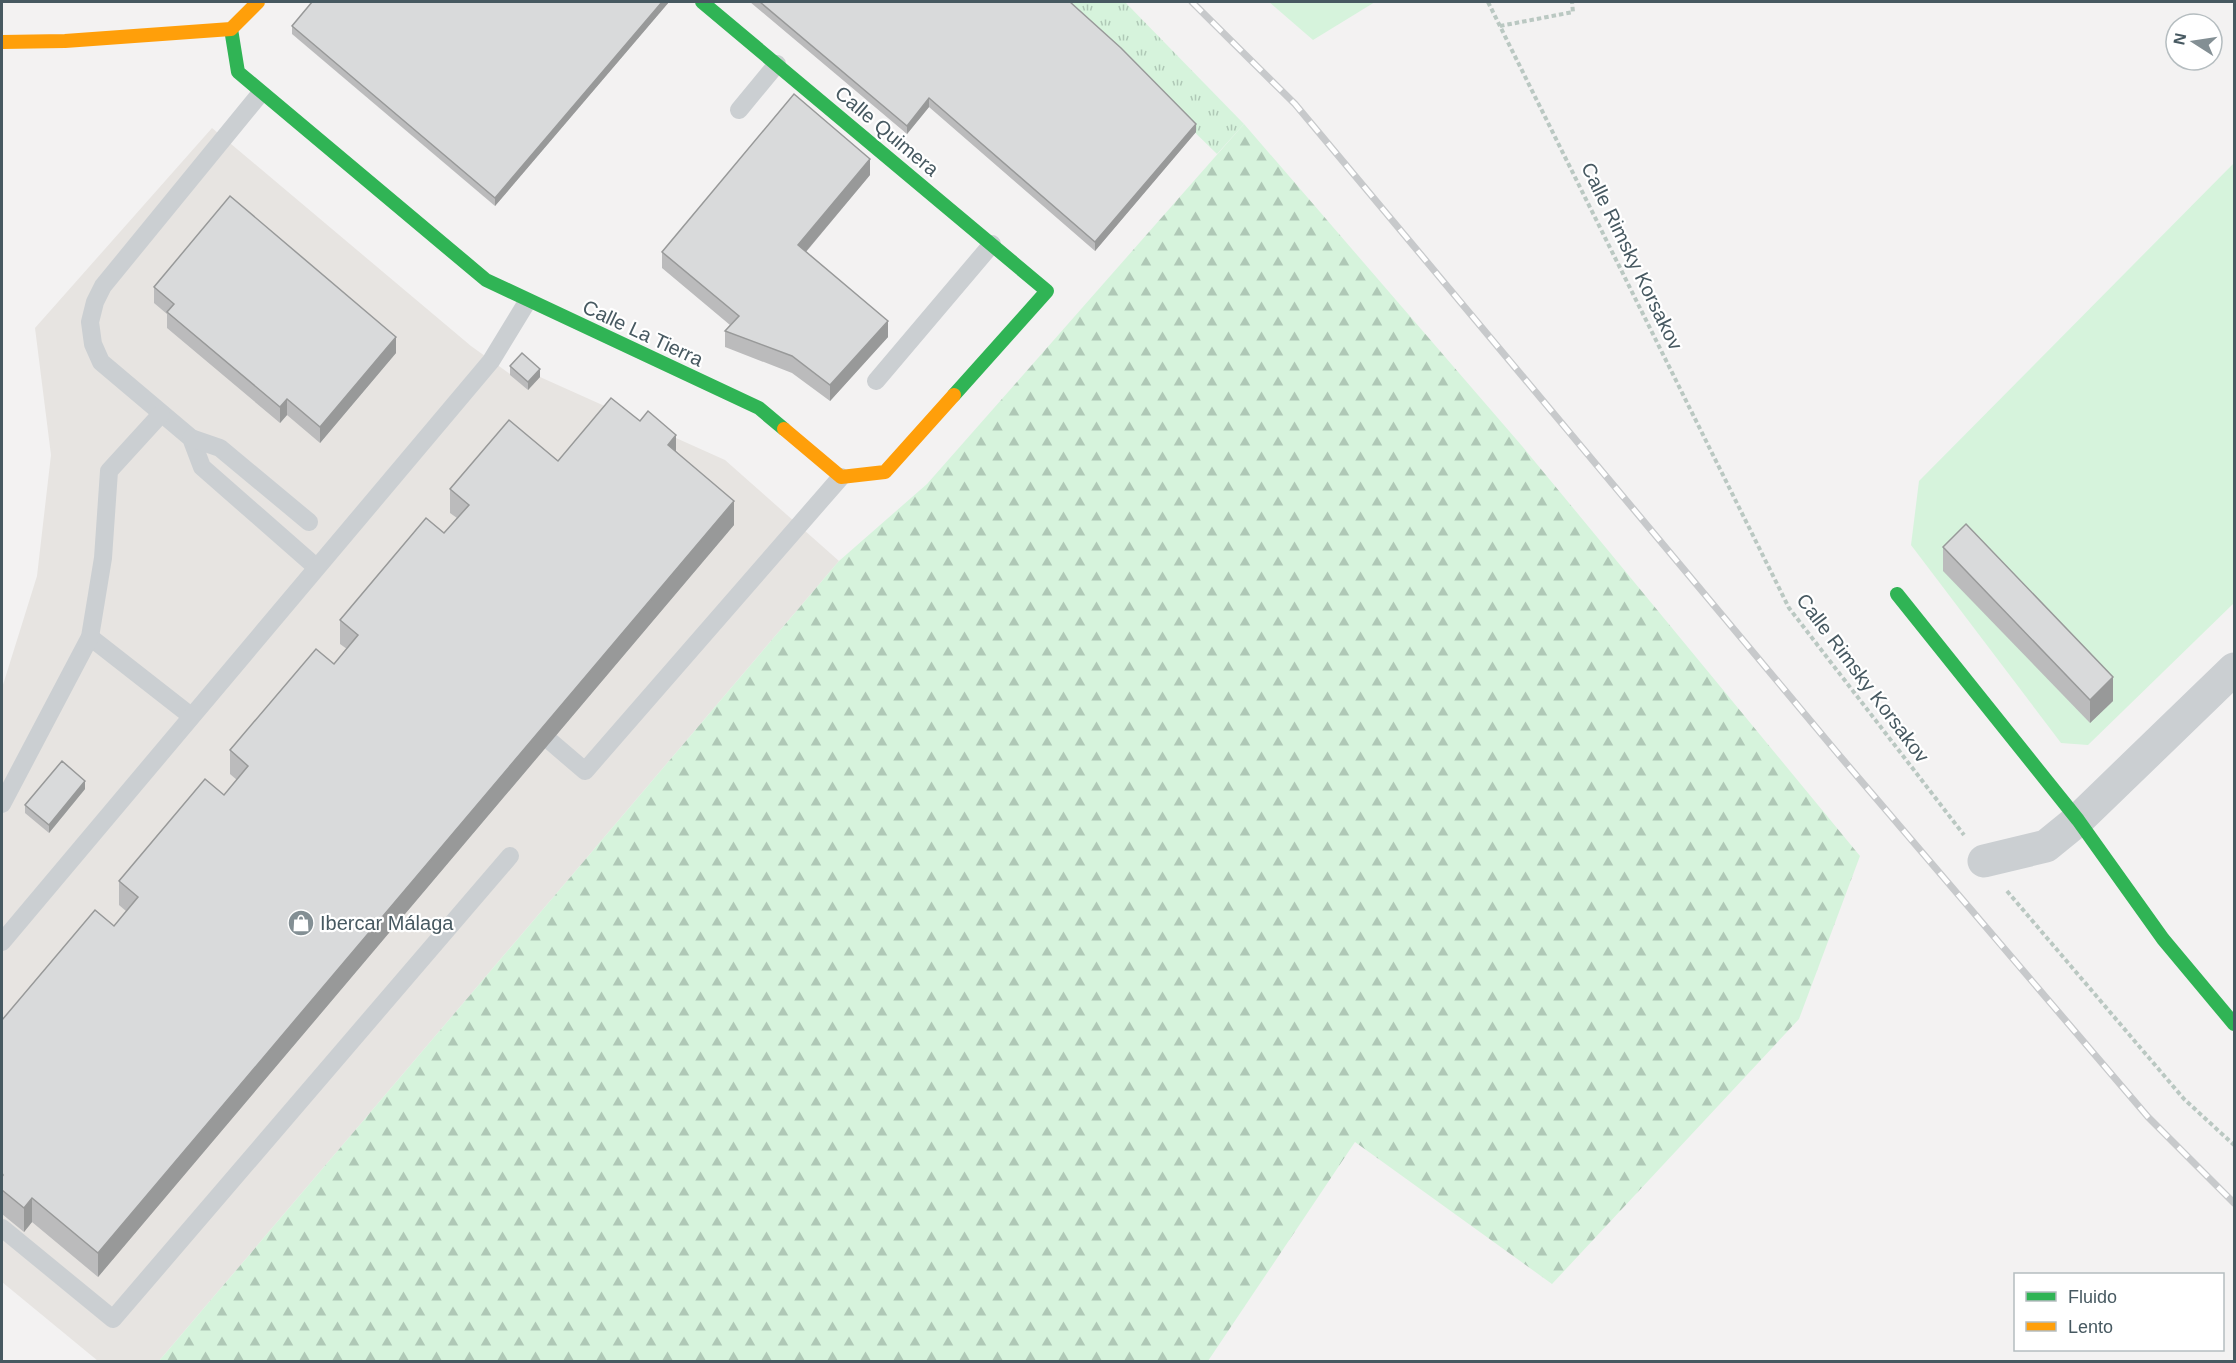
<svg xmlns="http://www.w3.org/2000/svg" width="2236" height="1363" viewBox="0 0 2236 1363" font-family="Arial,sans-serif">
  <defs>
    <pattern id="grass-tufts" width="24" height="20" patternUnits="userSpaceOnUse" patternTransform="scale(1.5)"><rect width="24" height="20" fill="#d6f3dc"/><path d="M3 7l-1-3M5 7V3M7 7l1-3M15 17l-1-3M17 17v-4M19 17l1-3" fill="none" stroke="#afc8b6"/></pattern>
    <pattern id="forest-firs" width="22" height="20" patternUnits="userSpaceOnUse" patternTransform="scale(1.5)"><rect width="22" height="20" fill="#d6f3dc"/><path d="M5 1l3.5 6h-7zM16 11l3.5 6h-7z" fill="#afc8b6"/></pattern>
  </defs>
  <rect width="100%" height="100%" fill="#f3f2f2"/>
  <polygon fill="#e7e4e1" points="212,128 471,346 510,374 522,361 540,377 725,460 839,561 159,1361 98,1361 2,1282 2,688 37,576 51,455 35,328"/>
  <polygon fill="url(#grass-tufts)" points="1061,2 1125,2 1244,124 1217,154"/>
  <polygon fill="url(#forest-firs)" points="1244,124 1522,446 1860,856 1799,1019 1552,1284 1355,1142 1208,1361 159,1361 839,561 927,484"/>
  <g fill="#d6f3dc">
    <polygon points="1269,2 1375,2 1313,40"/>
    <polygon points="2234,163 2234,603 2088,745 2061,743 1911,545 1919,481"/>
  </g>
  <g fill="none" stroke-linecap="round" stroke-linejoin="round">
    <g stroke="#bac8c2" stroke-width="4" stroke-dasharray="4.5 3" stroke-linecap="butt">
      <polyline points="1488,2 1789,608 1964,835"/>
      <polyline points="1500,26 1573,12 1572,2"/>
      <polyline points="2007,891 2184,1099 2234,1145"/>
    </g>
    <g stroke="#cbcfd2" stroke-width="18">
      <polyline points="260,94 103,286 95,302 90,322 93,344 101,362 191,438 202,467 316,567"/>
      <polyline points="739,110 777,64"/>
      <polyline points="876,381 992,244"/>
      <polyline points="191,438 220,448 309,522"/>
      <polyline points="90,637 191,716"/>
      <polyline points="550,741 585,771 841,477"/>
      <polyline points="2,804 90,637 103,558 109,471 161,414"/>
      <polyline points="2,942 491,361 527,302"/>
      <polyline points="2,1228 113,1319 510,856"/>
    </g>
    <polyline stroke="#cbcfd2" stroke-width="33" points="1984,861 2046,846 2078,820 2234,669"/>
    <g stroke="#30b455" stroke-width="14">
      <polyline points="702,2 1047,291 954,395"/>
      <polyline points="231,29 238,72 486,280 759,408 784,429"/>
      <polyline points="1897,594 2078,820 2163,939 2234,1024"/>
    </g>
    <g stroke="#ff9f0a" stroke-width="14">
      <polyline points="2,42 65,41 231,29 258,2"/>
      <polyline points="784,429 841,477 885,472 954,395"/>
    </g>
    <defs>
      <polyline id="rail" points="1192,2 1295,104 1839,755 2148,1117 2234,1203"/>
    </defs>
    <use href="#rail" stroke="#c7c9cb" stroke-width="7"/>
    <use href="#rail" stroke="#fff" stroke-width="4.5" stroke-dasharray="14" stroke-linecap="butt"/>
  </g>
  <g fill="#bbbbbc">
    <polygon points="312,2 669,2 495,206 292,34 292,26"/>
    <polygon points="750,2 1070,2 1196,132 1095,251 929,107 907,134"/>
    <polygon points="870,175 806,252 888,337 830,401 792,373 725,347 725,331 730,325 662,268 662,252"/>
    <polygon points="154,287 396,353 320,443 287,415 280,423 167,328 167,314 154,303"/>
    <polygon points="510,366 540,377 528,390 510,375"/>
    <polygon points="676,451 734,525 98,1277 32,1222 24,1232 2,1214 2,1020 114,926 126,911 119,905 119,881 224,795 237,780 230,774 230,750 334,664 347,649 340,644 340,620 444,533 457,518 450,513 450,489 558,461"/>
    <polygon points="1943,547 2113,701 2090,723 1943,571"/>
    <polygon points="85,789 49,833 25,813 25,805"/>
  </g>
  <g fill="#989999">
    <polygon points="662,2 669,2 495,206 495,198"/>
    <polygon points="929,98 929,107 907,134 907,126"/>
    <polygon points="1196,124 1196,132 1095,251 1095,242"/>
    <polygon points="870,159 870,175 798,261 798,245"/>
    <polygon points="888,321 888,337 830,401 830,385"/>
    <polygon points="396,337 396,353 320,443 320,427"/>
    <polygon points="540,369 540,377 528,390 528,382"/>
    <polygon points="287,399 287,415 280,423 280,407"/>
    <polygon points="676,435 676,459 668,445"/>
    <polygon points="734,501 734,525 98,1277 98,1253"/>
    <polygon points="2113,677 2113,701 2090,723 2090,700"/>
    <polygon points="85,781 85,789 49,833 49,825"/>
    <polygon points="32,1198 32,1222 24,1232 24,1208"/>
  </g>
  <g fill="#d9dadb" stroke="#989999" stroke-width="1.5">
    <polygon points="312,2 662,2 495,198 292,26"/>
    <polygon points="760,2 1070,2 1121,48 1196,124 1095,242 929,98 907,126"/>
    <polygon points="794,94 870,159 798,245 888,321 830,385 792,356 725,331 739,316 662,252"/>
    <polygon points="230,196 396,337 320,427 287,399 280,407 167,312 174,304 154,287"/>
    <polygon points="522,353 540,369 528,382 510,366"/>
    <polygon points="611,398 640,421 648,411 676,435 668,445 734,501 98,1253 32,1198 24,1208 2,1190 2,1177 3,1175 2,1173 2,1020 95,910 114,926 138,897 119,881 205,779 224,795 248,766 230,750 316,649 334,664 358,635 340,620 426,518 444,533 469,505 450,489 509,420 558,461"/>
    <polygon points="1966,524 2113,677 2090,700 1943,547"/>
    <polygon points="62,761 85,781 49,825 25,805"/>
  </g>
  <defs>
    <symbol id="shop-disc" viewBox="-11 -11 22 22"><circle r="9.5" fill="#838f94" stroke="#fff"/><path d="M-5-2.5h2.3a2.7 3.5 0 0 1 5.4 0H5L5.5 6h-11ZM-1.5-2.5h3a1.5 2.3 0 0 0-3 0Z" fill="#fff"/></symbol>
  </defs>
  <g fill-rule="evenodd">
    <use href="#shop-disc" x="286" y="908" width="30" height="30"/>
  </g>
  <g text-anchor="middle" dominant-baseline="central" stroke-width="4.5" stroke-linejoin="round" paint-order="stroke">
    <g font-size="20" fill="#475961" stroke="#fff">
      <text transform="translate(887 131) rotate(40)">Calle Quimera</text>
      <text transform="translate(1632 256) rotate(64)">Calle Rimsky Korsakov</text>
      <text transform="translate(643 333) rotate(25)">Calle La Tierra</text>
      <text transform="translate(1863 678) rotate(53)">Calle Rimsky Korsakov</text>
    </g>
    <g font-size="20" fill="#475961" stroke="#fff" text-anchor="start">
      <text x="320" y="923">Ibercar Málaga</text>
    </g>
  </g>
  <rect width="2236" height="1363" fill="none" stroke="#475961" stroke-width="6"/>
  <rect x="2014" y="1273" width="210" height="78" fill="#ffffff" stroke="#b5bdc0" stroke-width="1.5"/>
  <rect x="2026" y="1292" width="30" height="9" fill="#30b455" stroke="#b5bdc0" stroke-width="1.5"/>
  <text x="2068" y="1303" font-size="18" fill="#475961">Fluido</text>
  <rect x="2026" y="1322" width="30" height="9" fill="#ff9f0a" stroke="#b5bdc0" stroke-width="1.5"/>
  <text x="2068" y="1333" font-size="18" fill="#475961">Lento</text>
  <g transform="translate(2194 42) rotate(282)"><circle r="28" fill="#ffffff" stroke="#b5bdc0" stroke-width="1.5"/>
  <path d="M0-4.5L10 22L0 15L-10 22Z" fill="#838f94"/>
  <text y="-9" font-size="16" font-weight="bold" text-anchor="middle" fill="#475961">N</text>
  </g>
</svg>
